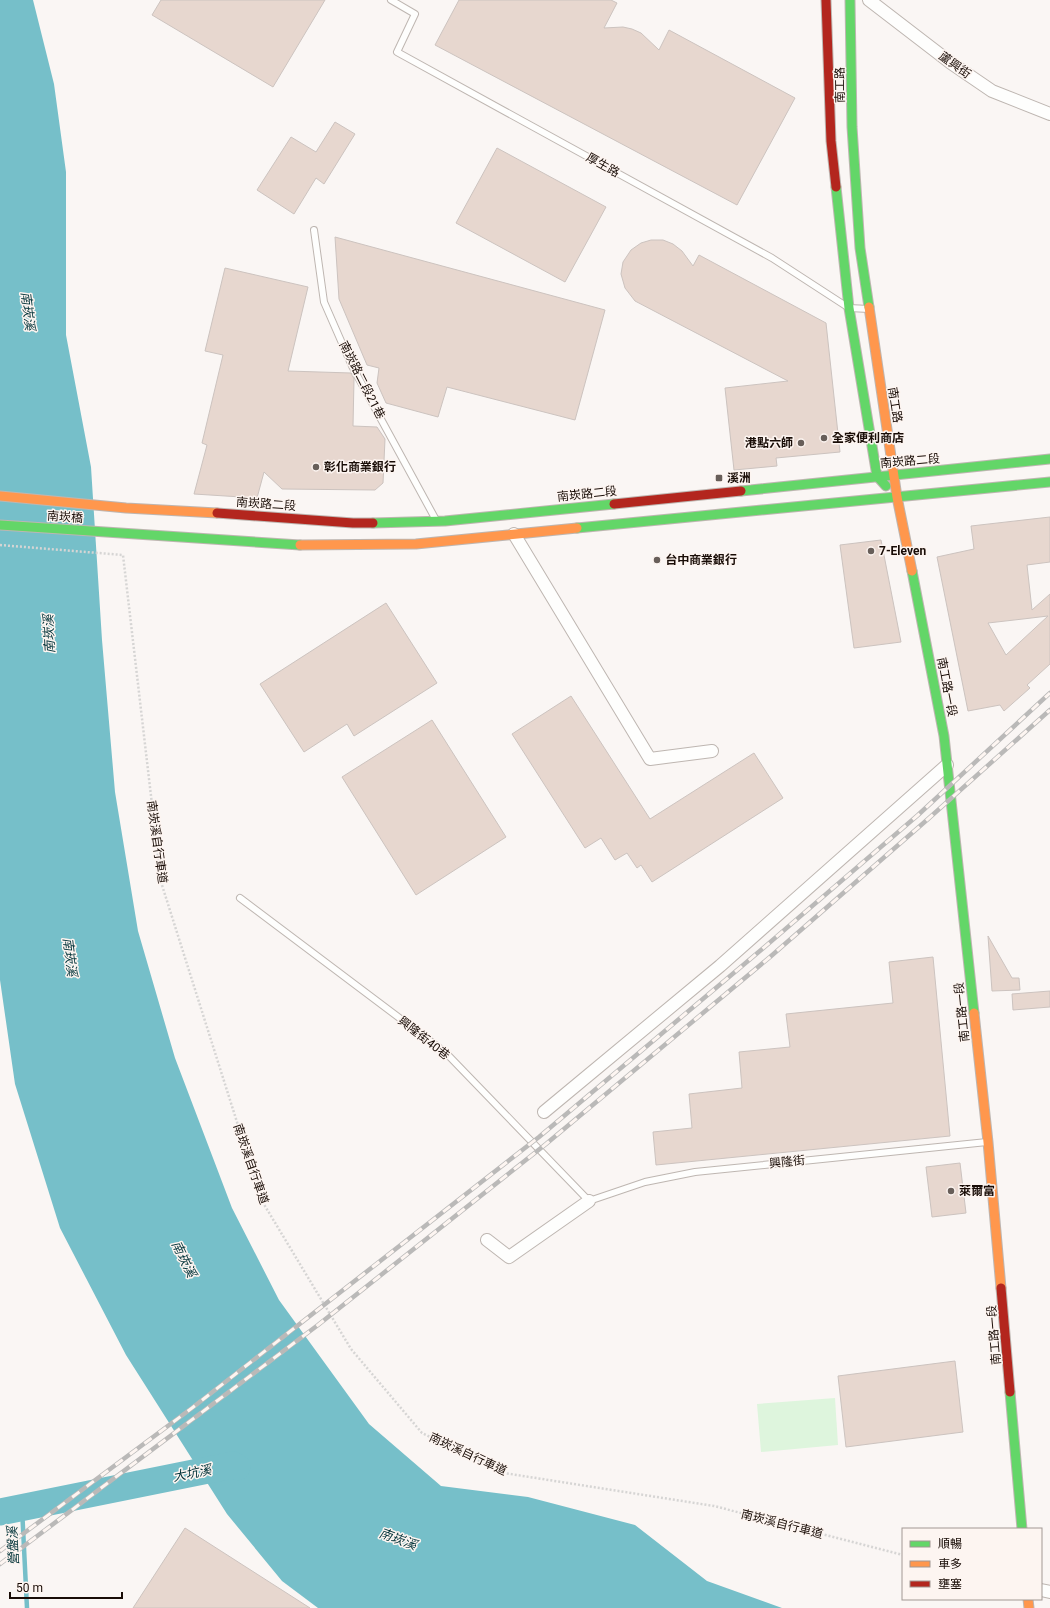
<svg xmlns="http://www.w3.org/2000/svg" width="1050" height="1608" viewBox="0 0 1050 1608" font-family="Roboto,'Noto Sans TC',sans-serif">
  <rect width="100%" height="100%" fill="#faf6f4"/>
  <polygon fill="#def5dd" points="835,1398 838,1445 761,1452 757,1404"/>
  <polygon fill="#76bfc9" points="0,0 33,0 54,84 66,172 66,335 91,467 102,640 115,792 138,931 175,1058 232,1208 279,1300 369,1424 441,1486 528,1497 635,1525 707,1581 782,1608 318,1608 282,1581 227,1514 126,1355 60,1228 15,1084 0,980"/>
  <g fill="none" stroke-linecap="round" stroke-linejoin="round">
    <polyline stroke="#76bfc9" stroke-width="4.5" points="22,1508 27,1608"/>
    <polyline stroke="#76bfc9" stroke-width="27" points="0,1512 233,1465 237,1467"/>
  </g>
  <g fill="#e7d7cf" stroke="#ccc3bf" fill-rule="evenodd">
    <polygon points="161,0 325,0 273,87 152,15"/>
    <polygon points="459,0 611,0 617,3 604,28 623,27 632,29 641,33 659,50 669,30 795,98 737,205 435,45"/>
    <polygon points="335,122 355,134 324,184 316,178 294,214 257,190 291,137 316,152"/>
    <polygon points="497,148 606,207 565,282 456,223"/>
    <polygon points="335,237 605,310 575,420 447,387 438,417 386,403 377,383 379,368 367,365 339,299"/>
    <polygon points="651,240 663,240 673,244 682,251 693,266 699,255 826,323 840,452 776,458 777,466 734,470 725,388 788,381 635,301 625,288 621,274 623,262 631,250 641,243"/>
    <polygon points="225,268 308,287 288,371 351,373 354,379 353,426 377,427 385,439 383,483 375,490 282,489 264,472 257,498 194,494 207,445 202,443 223,355 205,351"/>
    <path d="M1050,517V562L1027,565L1032,610L1050,594V664L1027,685L1030,688L1004,711L1000,705L968,711L937,557L974,549L971,526ZM1048,616L1006,655L988,623L1023,619Z"/>
    <polygon points="881,540 901,642 854,648 840,545"/>
    <polygon points="386,603 437,683 354,736 347,724 304,752 260,684"/>
    <polygon points="571,696 650,819 754,753 783,798 652,882 641,865 637,868 627,853 615,860 601,838 585,848 512,734"/>
    <polygon points="432,720 506,837 416,895 342,777"/>
    <polygon points="988,936 1012,978 1019,978 1020,990 992,991"/>
    <polygon points="933,957 950,1136 656,1165 653,1132 692,1128 689,1094 742,1088 739,1052 790,1047 786,1014 893,1003 889,962"/>
    <polygon points="1050,991 1050,1007 1013,1010 1012,994"/>
    <polygon points="960,1163 966,1213 932,1217 926,1167"/>
    <polygon points="955,1361 963,1432 846,1447 838,1376"/>
    <polygon points="185,1528 310,1608 133,1608"/>
  </g>
  <g fill="none" stroke-linecap="round" stroke-linejoin="round">
    <defs>
      <g id="lane">
        <polyline points="391,0 415,14 397,52 772,258 849,308 869,309"/>
        <polyline points="314,230 324,302 352,366 436,520"/>
        <polyline points="240,898 446,1053 589,1201 645,1182 695,1172 987,1142"/>
      </g>
      <g id="street">
        <polyline points="869,0 951,63 992,91 1050,114"/>
        <polyline points="514,534 650,759 712,751"/>
        <polyline points="544,1112 720,966 947,765"/>
        <polyline points="487,1240 509,1257 589,1201"/>
        <polyline points="1041,1590 1050,1592"/>
      </g>
      <g id="fast">
        <polyline points="850,0 852,127 860,248 869,307"/>
        <polyline points="836,187 849,308 877,476 886,486"/>
        <polyline points="741,491 1050,459"/>
        <polyline points="373,523 445,521 614,504"/>
        <polyline points="0,525 300,545"/>
        <polyline points="577,528 1050,482"/>
        <polyline points="912,571 944,736 974,1013"/>
        <polyline points="1010,1392 1022,1529"/>
      </g>
      <g id="slow">
        <polyline points="869,307 897,497 912,571"/>
        <polyline points="0,496 126,508 217,513"/>
        <polyline points="300,545 416,544 577,528"/>
        <polyline points="974,1013 988,1142 1001,1288"/>
        <polyline points="1028,1599 1029,1608"/>
      </g>
      <g id="jam">
        <polyline points="826,0 831,141 836,187"/>
        <polyline points="614,504 741,491"/>
        <polyline points="217,513 353,523 373,523"/>
        <polyline points="1001,1288 1010,1392"/>
      </g>
    </defs>
    <use href="#lane" stroke="#beb6b1" stroke-width="8"/>
    <use href="#street" stroke="#beb6b1" stroke-width="14"/>
    <use href="#fast" stroke="#beb6b1" stroke-width="11"/>
    <use href="#slow" stroke="#beb6b1" stroke-width="11"/>
    <use href="#jam" stroke="#beb6b1" stroke-width="11"/>
    <polyline stroke="#d6d5d4" stroke-width="2.5" stroke-dasharray="2 2" stroke-linecap="butt" points="0,545 123,555 161,882 262,1201 351,1349 422,1433 504,1473 714,1506 903,1555"/>
    <use href="#lane" stroke="#fefefd" stroke-width="6"/>
    <use href="#street" stroke="#fefefd" stroke-width="12"/>
    <use href="#fast" stroke="#63d668" stroke-width="9"/>
    <use href="#slow" stroke="#ff974d" stroke-width="9"/>
    <use href="#jam" stroke="#b3261e" stroke-width="9"/>
    <defs>
      <g id="rail">
        <polyline points="0,1551 192,1408 539,1137 761,950 918,815 1050,693"/>
        <polyline points="0,1564 318,1325 546,1144 770,957 928,819 1050,710"/>
      </g>
    </defs>
    <use href="#rail" stroke="#bab9b8" stroke-width="4.5"/>
    <use href="#rail" stroke="#fdf5f1" stroke-width="3" stroke-dasharray="9" stroke-linecap="butt"/>
  </g>
  <g fill="#675e59" stroke="#fdf5f1" stroke-width="1.5">
    <circle cx="824" cy="438" r="4"/>
    <circle cx="801" cy="443" r="4"/>
    <circle cx="316" cy="467" r="4"/>
    <rect x="715" y="474" width="8" height="8" rx="2"/>
    <circle cx="871" cy="551" r="4"/>
    <circle cx="657" cy="560" r="4"/>
    <circle cx="951" cy="1191" r="4"/>
  </g>
  <g text-anchor="middle" dominant-baseline="central" stroke-width="3" stroke-linejoin="round" paint-order="stroke">
    <g font-size="12" fill="#180c06" stroke="#fdf5f1">
      <text transform="translate(955 65) rotate(36)">蘆興街</text>
      <text transform="translate(840 85) rotate(-91)">南工路</text>
      <text transform="translate(603 165) rotate(29)">厚生路</text>
      <text transform="translate(362 380) rotate(63)">南崁路二段21巷</text>
      <text transform="translate(895 405) rotate(81)">南工路</text>
      <text transform="translate(910 461) rotate(-5)">南崁路二段</text>
      <text transform="translate(587 494) rotate(-6)">南崁路二段</text>
      <text transform="translate(266 504) rotate(4)">南崁路二段</text>
      <text transform="translate(65 517) rotate(4)">南崁橋</text>
      <text transform="translate(947 687) rotate(79)">南工路一段</text>
      <text transform="translate(157 842) rotate(82)">南崁溪自行車道</text>
      <text transform="translate(962 1012) rotate(-96)">南工路一段</text>
      <text transform="translate(424 1038) rotate(38)">興隆街40巷</text>
      <text transform="translate(787 1162) rotate(-6)">興隆街</text>
      <text transform="translate(251 1164) rotate(71)">南崁溪自行車道</text>
      <text transform="translate(994 1335) rotate(-95)">南工路一段</text>
      <text transform="translate(468 1454) rotate(25)">南崁溪自行車道</text>
      <text transform="translate(782 1524) rotate(14)">南崁溪自行車道</text>
    </g>
    <g font-size="12" font-weight="bold" fill="#180c06" stroke="#fdf5f1" text-anchor="start">
      <text x="832" y="438">全家便利商店</text>
      <text x="793" y="443" text-anchor="end">港點六師</text>
      <text x="324" y="467">彰化商業銀行</text>
      <text x="727" y="478">溪洲</text>
      <text x="879" y="551">7-Eleven</text>
      <text x="665" y="560">台中商業銀行</text>
      <text x="959" y="1191">萊爾富</text>
    </g>
    <g font-size="13" font-style="italic" fill="#003238" stroke="#fdf5f1">
      <text transform="translate(28 311) rotate(83)">南崁溪</text>
      <text transform="translate(49 634) rotate(-93)">南崁溪</text>
      <text transform="translate(70 957) rotate(83)">南崁溪</text>
      <text transform="translate(184 1259) rotate(64)">南崁溪</text>
      <text transform="translate(192 1473) rotate(-11)">大坑溪</text>
      <text transform="translate(398 1539) rotate(20)">南崁溪</text>
      <text transform="translate(13 1546) rotate(-93)">營盤溪</text>
    </g>
  </g>
  <rect x="902" y="1528" width="140" height="72" fill="#fdf5f1" stroke="#a19893"/>
  <rect x="910" y="1541" width="20" height="6" fill="#63d668" stroke="#a19893"/>
  <text x="938" y="1548" font-size="12" fill="#180c06">順暢</text>
  <rect x="910" y="1561" width="20" height="6" fill="#ff974d" stroke="#a19893"/>
  <text x="938" y="1568" font-size="12" fill="#180c06">車多</text>
  <rect x="910" y="1581" width="20" height="6" fill="#b3261e" stroke="#a19893"/>
  <text x="938" y="1588" font-size="12" fill="#180c06">壅塞</text>
  <path d="M10 1592v6h112v-6" fill="none" stroke="#180c06" stroke-width="2"/>
  <text x="16" y="1592" font-size="12" fill="#180c06" stroke="#fdf5f1" stroke-width="3" paint-order="stroke">50 m</text>
</svg>
